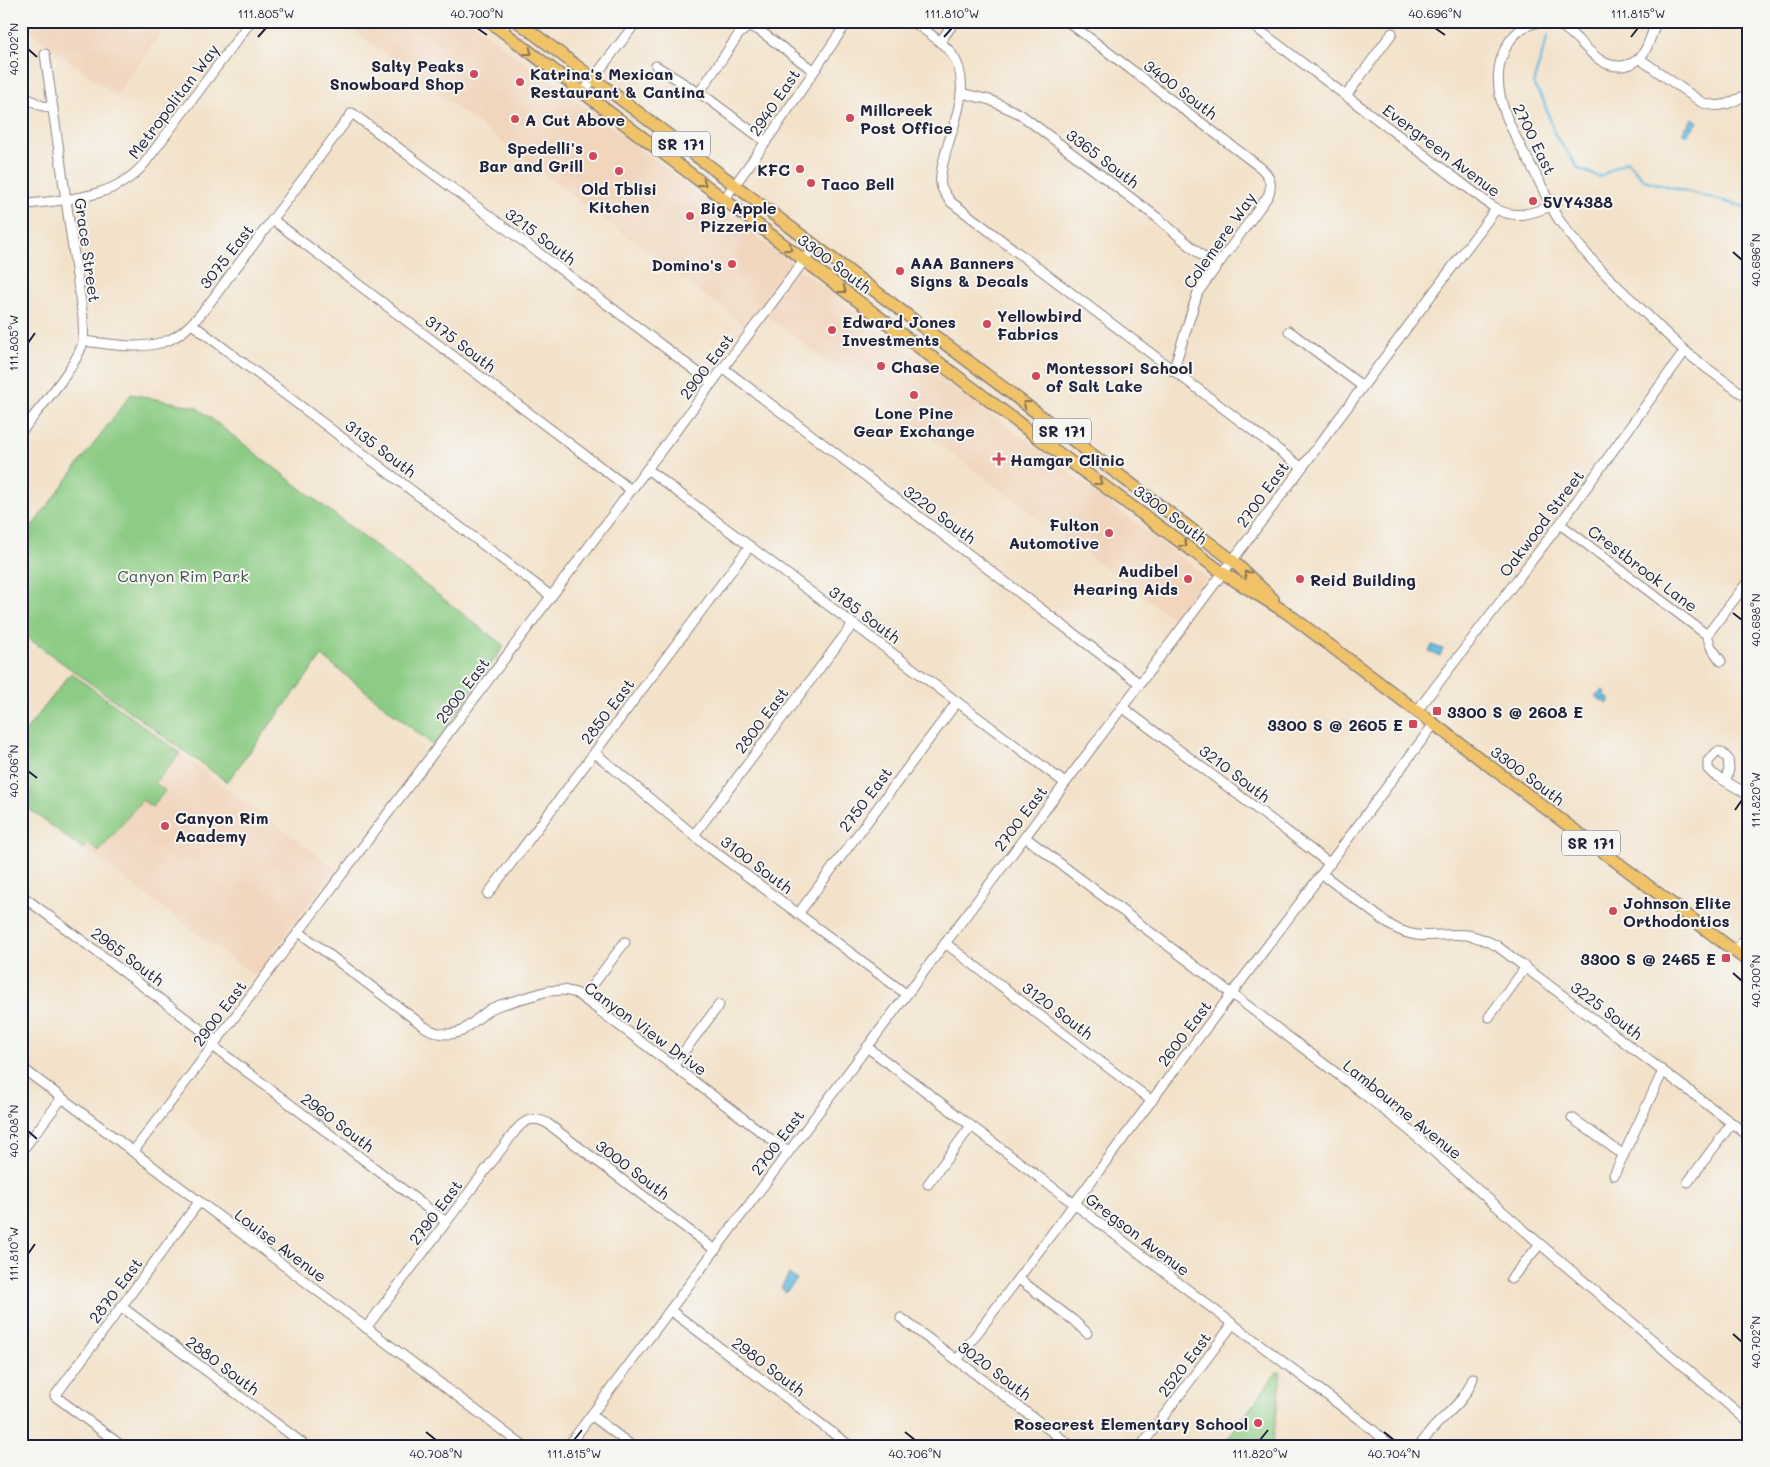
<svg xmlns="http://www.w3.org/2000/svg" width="1770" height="1467" viewBox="0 0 1770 1467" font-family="Mali,sans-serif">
  <rect width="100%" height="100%" fill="#f6f6f2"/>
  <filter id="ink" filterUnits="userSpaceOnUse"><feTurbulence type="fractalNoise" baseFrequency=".02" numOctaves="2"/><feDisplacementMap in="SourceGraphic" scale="10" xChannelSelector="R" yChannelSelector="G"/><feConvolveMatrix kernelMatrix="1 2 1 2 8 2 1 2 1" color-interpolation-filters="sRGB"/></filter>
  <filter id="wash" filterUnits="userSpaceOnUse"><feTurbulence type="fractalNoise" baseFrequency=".0096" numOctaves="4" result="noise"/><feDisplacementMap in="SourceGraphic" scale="20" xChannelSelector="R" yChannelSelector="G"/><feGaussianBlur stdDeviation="1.12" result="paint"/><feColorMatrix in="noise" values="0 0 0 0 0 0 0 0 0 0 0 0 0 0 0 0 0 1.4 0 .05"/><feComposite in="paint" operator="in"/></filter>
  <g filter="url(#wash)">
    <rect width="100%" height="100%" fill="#f3e2ca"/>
    <g fill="#f1d5bd">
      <polygon points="21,21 169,21 116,96 21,25"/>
      <polygon points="342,21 470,21 1207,577 1174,619 760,311 747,327"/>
      <polygon points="815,21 841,21 832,34"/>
      <polygon points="71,673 336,869 255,976 21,802 21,737"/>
      <polygon points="1278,1370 1287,1377 1281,1400 1276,1446 1221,1446"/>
    </g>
    <g fill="#8ccc84" stroke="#577760">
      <polygon points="131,394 196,407 504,646 434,746 322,656 227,782 21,633 21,541"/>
      <polygon points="71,673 180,753 155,783 165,791 152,807 142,800 99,852 88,844 84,849 80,847 21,803 21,737"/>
      <polygon points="1278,1371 1281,1373 1280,1376 1280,1389 1272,1446 1222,1446"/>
    </g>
    <g fill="#60b9de" stroke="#416e8c">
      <polygon points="1693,118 1698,122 1687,136 1682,132"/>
      <polygon points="1432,645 1443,649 1440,656 1429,652"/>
      <polygon points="1601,690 1604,691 1605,696 1610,700 1607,704 1595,696"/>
      <polygon points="789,1274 797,1280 786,1292 781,1288"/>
    </g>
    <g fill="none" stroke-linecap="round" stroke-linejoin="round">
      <polyline stroke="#60b9de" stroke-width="2.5" points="1548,35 1536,74 1534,86 1543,99 1555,135 1579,169 1599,177 1627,161 1644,180 1749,208"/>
    </g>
  </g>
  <g filter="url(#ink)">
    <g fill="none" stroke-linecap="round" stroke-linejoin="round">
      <defs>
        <g id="minor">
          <path d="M912,21C925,31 941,40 951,53C974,83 953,124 945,155C943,165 939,176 941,185C943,192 947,197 951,202L1301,467"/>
          <path d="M1067,21L1261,168C1270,176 1273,185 1268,196L1198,292L1173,371"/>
          <path d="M1247,21L1496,209C1515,219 1531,214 1551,206"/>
          <path d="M1656,21C1650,40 1645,64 1622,66C1586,69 1575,13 1536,23C1524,25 1515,33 1509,42C1485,79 1506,119 1524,153C1530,163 1535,173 1540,183C1546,195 1551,208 1559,220C1581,250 1606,276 1633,301C1650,318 1667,335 1685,351C1705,368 1728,383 1749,399"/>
          <polyline points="501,31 508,21"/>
          <polyline points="940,42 955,21"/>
          <path d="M1640,59L1701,102C1720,110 1732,103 1749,93"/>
          <polyline points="656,66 710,100 766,142"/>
          <polyline points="583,92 637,21"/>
          <polyline points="699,93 739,34 748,27 754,28 760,31 814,71"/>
          <polyline points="961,93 990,100 1020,114 1159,219 1215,267"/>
          <polyline points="21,95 40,105 53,109"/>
          <polyline points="1346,96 1392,33"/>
          <path d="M724,199C768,142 807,81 848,21"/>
          <path d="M21,205C64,199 114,200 144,164L251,21"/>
          <polyline points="273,220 631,490"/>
          <polyline points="192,324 551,596"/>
          <polyline points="1289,331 1362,386"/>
          <path d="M83,341C111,344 142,351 169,340C194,329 215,295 231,274C272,221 312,167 352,113L712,383"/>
          <polyline points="723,368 1140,684"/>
          <path d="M21,432C38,410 77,366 83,342C84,334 83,326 83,318L45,54"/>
          <polyline points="647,469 1065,783"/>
          <polyline points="1560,524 1707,635 1711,647 1721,661"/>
          <polyline points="1707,635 1749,580"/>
          <polyline points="1122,707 1330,864"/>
          <polyline points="1417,711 1565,517 1685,351"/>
          <polyline points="595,753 707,846 906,994"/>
          <polyline points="1726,780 1729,769 1728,759 1721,752 1717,752 1708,761 1708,769 1713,774 1749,795"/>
          <polyline points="694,835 853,624"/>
          <polyline points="1025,837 1365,1095 1409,1130 1540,1244 1749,1422"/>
          <path d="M1322,874L1390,925C1419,943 1438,932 1467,935C1478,937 1488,941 1497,946L1749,1136"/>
          <polyline points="488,894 750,546"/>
          <polyline points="21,895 216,1041"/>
          <polyline points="798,914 957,702"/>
          <path d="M299,932L425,1027C437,1035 449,1036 462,1031L490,1009L500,1005L548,991L564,990L576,993L788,1152"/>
          <polyline points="945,943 1152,1101"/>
          <polyline points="1735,952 1749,934"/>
          <polyline points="583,998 625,942"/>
          <polyline points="1489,1017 1526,967"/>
          <polyline points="213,1046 446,1222"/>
          <polyline points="867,1047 1373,1430 1391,1446"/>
          <polyline points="673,1066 719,1005"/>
          <polyline points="21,1067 523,1446"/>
          <polyline points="1572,1118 1618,1151 1624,1154"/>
          <polyline points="21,1152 62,1098"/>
          <polyline points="133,1152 815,246"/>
          <polyline points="1614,1175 1663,1071"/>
          <polyline points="1688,1182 1732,1123"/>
          <polyline points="928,1184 971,1126"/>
          <polyline points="1019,1279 1073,1320 1087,1333"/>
          <polyline points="1511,1279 1540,1244"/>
          <polyline points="122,1307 306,1446"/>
          <polyline points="670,1310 850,1446"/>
          <polyline points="901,1318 1071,1446"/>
          <path d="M366,1328L516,1130C525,1119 534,1116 547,1123L715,1250"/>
          <polyline points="957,1360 1434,724"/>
          <polyline points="591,1415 632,1446"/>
          <polyline points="122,1446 55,1396 199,1202"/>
          <polyline points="568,1446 1496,209"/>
          <polyline points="1141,1446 1232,1325"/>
          <path d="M1419,1446C1425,1439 1430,1431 1437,1424C1452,1409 1466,1399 1473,1378"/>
        </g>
        <g id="major">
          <polyline points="489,21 1049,446 1223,573 1287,613 1749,962"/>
          <polyline points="517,21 1232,560 1273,599"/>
        </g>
      </defs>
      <use href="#minor" stroke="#8a8282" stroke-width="11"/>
      <use href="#major" stroke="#8a8282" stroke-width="14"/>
      <use href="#minor" stroke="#fff" stroke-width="9"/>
      <use href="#major" stroke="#f1c369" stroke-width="11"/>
    </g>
    <defs><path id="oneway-chevron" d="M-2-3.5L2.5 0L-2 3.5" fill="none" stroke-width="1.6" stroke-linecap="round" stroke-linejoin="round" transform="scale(1.25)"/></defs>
    <g stroke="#8a7252">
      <use href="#oneway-chevron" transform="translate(529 52) rotate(37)"/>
      <use href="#oneway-chevron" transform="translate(703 183) rotate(37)"/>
      <use href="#oneway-chevron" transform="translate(789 248) rotate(37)"/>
      <use href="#oneway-chevron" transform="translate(843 290) rotate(37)"/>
      <use href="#oneway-chevron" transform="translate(1026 404) rotate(-143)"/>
      <use href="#oneway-chevron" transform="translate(1099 482) rotate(36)"/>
      <use href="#oneway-chevron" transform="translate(1184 544) rotate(37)"/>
      <use href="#oneway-chevron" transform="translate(1247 574) rotate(-136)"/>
    </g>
  </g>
  <path fill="none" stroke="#22223b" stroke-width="2" d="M477,28L487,35M1435,28L1445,35M258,37L266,28M944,37L952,28M1631,37L1638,28M28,49L37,57M1733,252L1742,260M28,343L35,333M1733,613L1742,620M28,771L37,778M1735,810L1742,800M1733,973L1742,981M28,1131L37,1139M28,1254L35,1244M1733,1334L1742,1342M426,1432L436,1440M905,1432L915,1440M1384,1432L1394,1440M574,1440L582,1430M1260,1440L1268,1430"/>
  <g fill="#d1495b" stroke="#f6f6f2" stroke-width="2">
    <circle cx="474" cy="74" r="5"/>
    <circle cx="520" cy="82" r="5"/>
    <circle cx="850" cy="118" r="5"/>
    <circle cx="515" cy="119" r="5"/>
    <circle cx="593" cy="156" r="5"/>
    <circle cx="800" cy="169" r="5"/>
    <circle cx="619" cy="171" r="5"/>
    <circle cx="811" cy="183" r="5"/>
    <circle cx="1533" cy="201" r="5"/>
    <circle cx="690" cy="216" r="5"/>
    <circle cx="732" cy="264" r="5"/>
    <circle cx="900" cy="271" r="5"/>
    <circle cx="987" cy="324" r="5"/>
    <circle cx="832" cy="330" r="5"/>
    <circle cx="881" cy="366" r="5"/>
    <circle cx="1036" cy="376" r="5"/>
    <circle cx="914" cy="395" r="5"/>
    <path d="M996.5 451.5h5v5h5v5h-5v5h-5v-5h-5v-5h5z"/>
    <circle cx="1109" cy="533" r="5"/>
    <circle cx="1188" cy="579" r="5"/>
    <circle cx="1300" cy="579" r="5"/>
    <rect x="1432" y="706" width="10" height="10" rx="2.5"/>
    <rect x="1408" y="719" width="10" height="10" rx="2.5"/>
    <circle cx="165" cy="826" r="5"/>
    <circle cx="1613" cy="911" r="5"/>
    <rect x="1721" y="953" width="10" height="10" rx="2.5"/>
    <circle cx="1258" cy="1423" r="5"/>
  </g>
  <g text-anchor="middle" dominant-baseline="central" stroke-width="4" stroke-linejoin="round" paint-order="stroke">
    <g fill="#f6f6f2" stroke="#626272" stroke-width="1">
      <rect x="652" y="131.5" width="58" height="25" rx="4"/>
      <rect x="1033" y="418.5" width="58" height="25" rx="4"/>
      <rect x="1562" y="830.5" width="58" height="25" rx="4"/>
    </g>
    <g font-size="15" font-weight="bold" fill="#22223b">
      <text x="681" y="144">SR 171</text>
      <text x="1062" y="431">SR 171</text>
      <text x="1591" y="843">SR 171</text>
    </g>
    <g font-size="16" font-weight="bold" fill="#22223b" stroke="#f6f6f2" text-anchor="start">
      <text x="464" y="65" text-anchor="end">Salty Peaks<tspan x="464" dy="18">Snowboard Shop</tspan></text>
      <text x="530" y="73">Katrina's Mexican<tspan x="530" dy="18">Restaurant &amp; Cantina</tspan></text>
      <text x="860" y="109">Millcreek<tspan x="860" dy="18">Post Office</tspan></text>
      <text x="525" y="119">A Cut Above</text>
      <text x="583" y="147" text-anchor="end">Spedelli's<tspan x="583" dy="18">Bar and Grill</tspan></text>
      <text x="790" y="169" text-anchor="end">KFC</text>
      <text x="821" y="183">Taco Bell</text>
      <text x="619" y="188" text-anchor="middle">Old Tblisi<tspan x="619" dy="18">Kitchen</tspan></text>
      <text x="1543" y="201">5VY4388</text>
      <text x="700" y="207">Big Apple<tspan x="700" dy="18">Pizzeria</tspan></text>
      <text x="910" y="262">AAA Banners<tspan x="910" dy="18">Signs &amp; Decals</tspan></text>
      <text x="722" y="264" text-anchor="end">Domino's</text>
      <text x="997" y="315">Yellowbird<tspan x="997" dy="18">Fabrics</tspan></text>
      <text x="842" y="321">Edward Jones<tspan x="842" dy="18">Investments</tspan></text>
      <text x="891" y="366">Chase</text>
      <text x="1046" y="367">Montessori School<tspan x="1046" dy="18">of Salt Lake</tspan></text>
      <text x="914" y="412" text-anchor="middle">Lone Pine<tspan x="914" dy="18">Gear Exchange</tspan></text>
      <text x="1010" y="459">Hamgar Clinic</text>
      <text x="1099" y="524" text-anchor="end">Fulton<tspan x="1099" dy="18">Automotive</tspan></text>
      <text x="1178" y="570" text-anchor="end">Audibel<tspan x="1178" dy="18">Hearing Aids</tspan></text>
      <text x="1310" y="579">Reid Building</text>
      <text x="1447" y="711">3300 S @ 2608 E</text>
      <text x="1403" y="724" text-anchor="end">3300 S @ 2605 E</text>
      <text x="175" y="817">Canyon Rim<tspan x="175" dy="18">Academy</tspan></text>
      <text x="1623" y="902">Johnson Elite<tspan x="1623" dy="18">Orthodontics</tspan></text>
      <text x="1716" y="958" text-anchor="end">3300 S @ 2465 E</text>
      <text x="1248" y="1423" text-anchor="end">Rosecrest Elementary School</text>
    </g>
    <g font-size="16" fill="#22223b" stroke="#f6f6f2">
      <text transform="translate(1181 89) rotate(37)">3400 South</text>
      <text transform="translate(173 101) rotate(-53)">Metropolitan Way</text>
      <text transform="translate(774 102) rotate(-56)">2940 East</text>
      <text transform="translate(1535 139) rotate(64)">2700 East</text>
      <text transform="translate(1442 150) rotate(37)">Evergreen Avenue</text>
      <text transform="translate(1103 158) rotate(37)">3365 South</text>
      <text transform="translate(541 236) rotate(37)">3215 South</text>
      <text transform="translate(1219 240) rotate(-55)">Colemere Way</text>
      <text transform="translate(88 250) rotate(82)">Grace Street</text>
      <text transform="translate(226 256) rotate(-52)">3075 East</text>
      <text transform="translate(835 263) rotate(37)">3300 South</text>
      <text transform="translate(461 343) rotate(37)">3175 South</text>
      <text transform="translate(706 366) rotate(-53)">2900 East</text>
      <text transform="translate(381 448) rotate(37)">3135 South</text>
      <text transform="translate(1262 494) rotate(-54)">2700 East</text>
      <text transform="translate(940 514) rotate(37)">3220 South</text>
      <text transform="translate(1171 514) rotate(37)">3300 South</text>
      <text transform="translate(1541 523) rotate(-53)">Oakwood Street</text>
      <text transform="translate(1643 568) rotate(37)">Crestbrook Lane</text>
      <text transform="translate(865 614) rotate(37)">3185 South</text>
      <text transform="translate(462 690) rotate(-53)">2900 East</text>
      <text transform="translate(607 711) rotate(-53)">2850 East</text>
      <text transform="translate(761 720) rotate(-53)">2800 East</text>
      <text transform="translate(1235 773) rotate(37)">3210 South</text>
      <text transform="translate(1528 775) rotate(37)">3300 South</text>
      <text transform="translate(865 799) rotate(-53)">2750 East</text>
      <text transform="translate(1020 818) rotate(-53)">2700 East</text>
      <text transform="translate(757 864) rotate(37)">3100 South</text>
      <text transform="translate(128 956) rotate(37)">2965 South</text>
      <text transform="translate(1058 1010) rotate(37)">3120 South</text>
      <text transform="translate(1607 1010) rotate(37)">3225 South</text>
      <text transform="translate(219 1013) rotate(-53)">2900 East</text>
      <text transform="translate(646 1028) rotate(36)">Canyon View Drive</text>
      <text transform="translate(1184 1033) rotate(-53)">2600 East</text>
      <text transform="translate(1403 1109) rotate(39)">Lambourne Avenue</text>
      <text transform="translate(338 1122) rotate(37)">2960 South</text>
      <text transform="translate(777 1142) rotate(-53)">2700 East</text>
      <text transform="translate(633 1169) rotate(37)">3000 South</text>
      <text transform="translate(435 1212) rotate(-53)">2790 East</text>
      <text transform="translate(1138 1234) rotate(37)">Gregson Avenue</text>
      <text transform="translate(281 1245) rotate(37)">Louise Avenue</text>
      <text transform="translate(115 1290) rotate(-53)">2870 East</text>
      <text transform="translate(1184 1364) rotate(-53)">2520 East</text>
      <text transform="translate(223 1365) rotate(37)">2880 South</text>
      <text transform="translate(769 1366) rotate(37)">2980 South</text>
      <text transform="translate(995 1370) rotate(37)">3020 South</text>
    </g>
    <g font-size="16" fill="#425551" stroke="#f6f6f2">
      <text x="183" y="575">Canyon Rim Park</text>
    </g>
  </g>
  <rect width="1770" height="1467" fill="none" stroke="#f6f6f2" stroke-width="55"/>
  <rect x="28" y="28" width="1714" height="1412" fill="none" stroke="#22223b" stroke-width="2"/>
  <g font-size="12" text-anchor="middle" fill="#22223b">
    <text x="266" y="18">111.805°W</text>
    <text x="477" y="18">40.700°N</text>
    <text x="952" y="18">111.810°W</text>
    <text x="1435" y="18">40.696°N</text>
    <text x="1638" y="18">111.815°W</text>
    <text transform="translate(14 49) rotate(-90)" y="4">40.702°N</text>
    <text transform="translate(1756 260) rotate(-90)" y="4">40.696°N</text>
    <text transform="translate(14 343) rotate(-90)" y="4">111.805°W</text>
    <text transform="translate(1756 620) rotate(-90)" y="4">40.698°N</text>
    <text transform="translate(14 771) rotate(-90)" y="4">40.706°N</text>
    <text transform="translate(1756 800) rotate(-90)" y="4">111.820°W</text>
    <text transform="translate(1756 981) rotate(-90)" y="4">40.700°N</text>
    <text transform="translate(14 1131) rotate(-90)" y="4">40.708°N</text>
    <text transform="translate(14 1254) rotate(-90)" y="4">111.810°W</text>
    <text transform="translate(1756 1342) rotate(-90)" y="4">40.702°N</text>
    <text x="436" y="1458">40.708°N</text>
    <text x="574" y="1458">111.815°W</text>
    <text x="915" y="1458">40.706°N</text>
    <text x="1260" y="1458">111.820°W</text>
    <text x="1394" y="1458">40.704°N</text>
  </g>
</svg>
